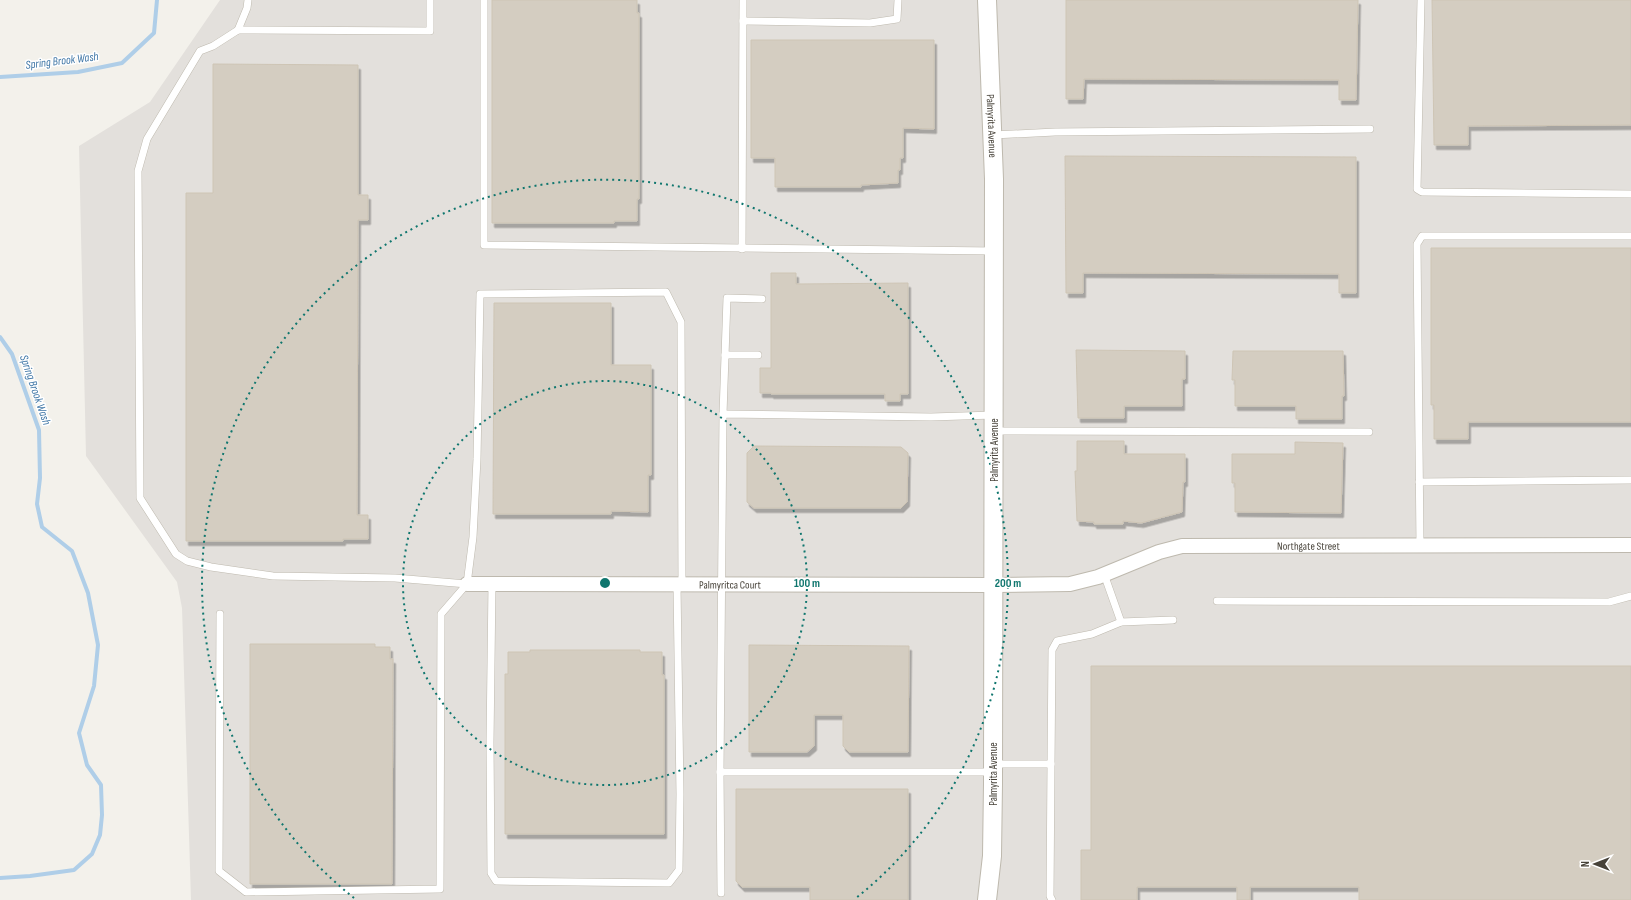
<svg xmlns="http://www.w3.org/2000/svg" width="1631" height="900" viewBox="0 0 1631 900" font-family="'Sofia Sans Condensed',sans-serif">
  <defs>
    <filter id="shadow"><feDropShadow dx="2.5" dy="4.5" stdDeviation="0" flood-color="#0004"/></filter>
  </defs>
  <rect width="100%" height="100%" fill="#f3f1eb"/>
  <polygon fill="#e3e0dc" points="220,0 1631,0 1631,900 191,900 182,608 177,582 86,456 79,146 150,102"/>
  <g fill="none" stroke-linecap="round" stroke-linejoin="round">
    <g stroke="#afcee8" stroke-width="4">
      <polyline points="0,77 78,72 122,63 154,33 157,0"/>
      <polyline points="0,337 12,354 39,430 40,478 37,504 42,527 72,551 88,593 98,645 94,686 79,733 87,765 101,785 102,815 100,835 92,854 74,870 30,876 0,878"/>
    </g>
  </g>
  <g fill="#d4cdc1" stroke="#cec5b5" filter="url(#shadow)">
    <polygon points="492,0 637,0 637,13 639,13 639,199 637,199 637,221 614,221 614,223 492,223"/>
    <polygon points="1066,0 1358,0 1356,100 1339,100 1339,80 1084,79 1083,99 1066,99"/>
    <polygon points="1432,0 1631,0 1631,125 1468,126 1468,145 1434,145"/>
    <polygon points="751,40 934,40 934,129 903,128 903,158 900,158 900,170 898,170 898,183 861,185 861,187 775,187 775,158 751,158"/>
    <polygon points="213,64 358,65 358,195 368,195 368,220 358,220 357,515 368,515 368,539 343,539 343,541 186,541 186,193 213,193"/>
    <polygon points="1065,156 1356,157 1356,293 1339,293 1339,274 1083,273 1083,293 1066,293"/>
    <polygon points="1431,248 1631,248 1631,422 1468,422 1468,439 1434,439 1434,405 1431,405"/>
    <polygon points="771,273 796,273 796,284 908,283 908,394 900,394 900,401 885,401 885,394 771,394 771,393 760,393 760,368 771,368"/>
    <polygon points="494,303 611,303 611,365 651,365 651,475 648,475 648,512 611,511 611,514 493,514"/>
    <polygon points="1076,350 1185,351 1185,379 1182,379 1182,406 1124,406 1124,418 1078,418"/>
    <polygon points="1233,351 1343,351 1344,396 1342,396 1342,419 1296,419 1296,406 1235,406 1235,380 1232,380"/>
    <polygon points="1077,441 1124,441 1124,454 1185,454 1185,482 1183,482 1182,512 1141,523 1123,521 1123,524 1094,524 1094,522 1077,521 1075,471 1077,471"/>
    <polygon points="1295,442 1343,443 1341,513 1235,512 1235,483 1232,483 1232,454 1295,454"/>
    <polygon points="754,446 901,447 908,453 907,502 901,508 754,508 747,502 747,453"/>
    <polygon points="250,644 375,644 375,647 390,647 390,659 393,659 392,884 250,884"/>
    <polygon points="749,645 909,646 908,752 849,752 843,746 843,715 814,715 814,746 807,752 749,752"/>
    <polygon points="530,650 640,650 640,652 662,652 662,675 664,675 664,834 505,834 505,674 508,674 508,652 530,652"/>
    <polygon points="1091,666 1631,666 1631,900 1359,900 1359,887 1250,887 1250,900 1237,900 1237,887 1137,887 1137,900 1081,900 1081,850 1091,850"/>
    <polygon points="736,789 908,789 908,900 810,900 810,887 742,887 736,881"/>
  </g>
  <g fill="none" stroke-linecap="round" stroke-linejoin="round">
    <defs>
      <g id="service">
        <polyline points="430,0 430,31 238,30 213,46 200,51 147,139 138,171 140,498 176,554 187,561 211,567 273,576 395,578 467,584"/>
        <polyline points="484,0 484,245 994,251"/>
        <polyline points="1421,0 1417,189 1422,192 1631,194"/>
        <polyline points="743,21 870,23 897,19 898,0"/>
        <polyline points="238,30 247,8 248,0"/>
        <polyline points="993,135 1055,132 1370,129"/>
        <polyline points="742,249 743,0"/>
        <polyline points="725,355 758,355"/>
        <polyline points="723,414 727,298 762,299"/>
        <polyline points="994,431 1369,432"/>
        <polyline points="1419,482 1631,480"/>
        <polyline points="1420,545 1417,244 1422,236 1631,236"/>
        <polyline points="1104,574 1121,622"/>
        <polyline points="492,584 490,742 491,873 496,881 669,883 679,870 680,794 677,585"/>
        <polyline points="1217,601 1609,602 1631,596"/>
        <polyline points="220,614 219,871 246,892 440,889 441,614 467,584 473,537 477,459 480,294 666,292 681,322 682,585"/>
        <polyline points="993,764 1051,764 1050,896 1052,900"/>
        <polyline points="1051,764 1052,650 1057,641 1092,634 1121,622 1173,620"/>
        <polyline points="720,772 721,893"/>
        <polyline points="993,772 720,772 723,414 931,417 994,415"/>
      </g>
      <g id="minor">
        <path id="s1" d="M467,584L994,585L1070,584L1098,577L1159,552L1182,546L1631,545"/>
      </g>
      <g id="tertiary">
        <path id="s2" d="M987,0L994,179L993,784L992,856L987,900"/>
      </g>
    </defs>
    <use href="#service" stroke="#beb9ae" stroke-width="8"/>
    <use href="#minor" stroke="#beb9ae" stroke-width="16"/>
    <use href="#tertiary" stroke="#beb9ae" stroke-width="20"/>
    <use href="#service" stroke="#fff" stroke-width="7"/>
    <use href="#minor" stroke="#fff" stroke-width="14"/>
    <use href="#tertiary" stroke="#fff" stroke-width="18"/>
  </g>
  <g fill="none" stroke="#0f766e" stroke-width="2" stroke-dasharray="2 4">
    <circle cx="605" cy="583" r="202"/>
    <path d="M354 898A403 403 0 1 1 856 898"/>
  </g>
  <g text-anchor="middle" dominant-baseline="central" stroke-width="3" stroke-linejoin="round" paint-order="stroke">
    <g font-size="11" fill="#474239" stroke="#fff">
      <text stroke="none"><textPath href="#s2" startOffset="126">Palmyrita Avenue</textPath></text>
      <text transform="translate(994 450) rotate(-90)">Palmyrita Avenue</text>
      <text stroke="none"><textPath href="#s1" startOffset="848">Northgate Street</textPath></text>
      <text stroke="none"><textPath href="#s1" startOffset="263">Palmyritca Court</textPath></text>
      <text transform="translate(993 774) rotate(-90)">Palmyrita Avenue</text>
    </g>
    <g font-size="12" font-style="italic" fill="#3f76a6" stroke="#fff">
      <text transform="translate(62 61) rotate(-7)">Spring Brook Wash</text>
      <text transform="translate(35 390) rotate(71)">Spring Brook Wash</text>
    </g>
  </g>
  <circle cx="605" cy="583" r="6" fill="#0f766e" stroke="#fff" stroke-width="2"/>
  <g font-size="12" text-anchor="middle" font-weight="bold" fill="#0f766e" stroke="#fff" stroke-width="3" stroke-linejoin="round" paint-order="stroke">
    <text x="807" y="587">100 m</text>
    <text x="1008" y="587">200 m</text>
  </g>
  <g transform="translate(1595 864) rotate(270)" stroke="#ffffff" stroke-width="3" paint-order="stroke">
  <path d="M0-3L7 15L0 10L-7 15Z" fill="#474239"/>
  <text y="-6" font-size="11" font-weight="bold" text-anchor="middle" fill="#474239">N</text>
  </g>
</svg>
